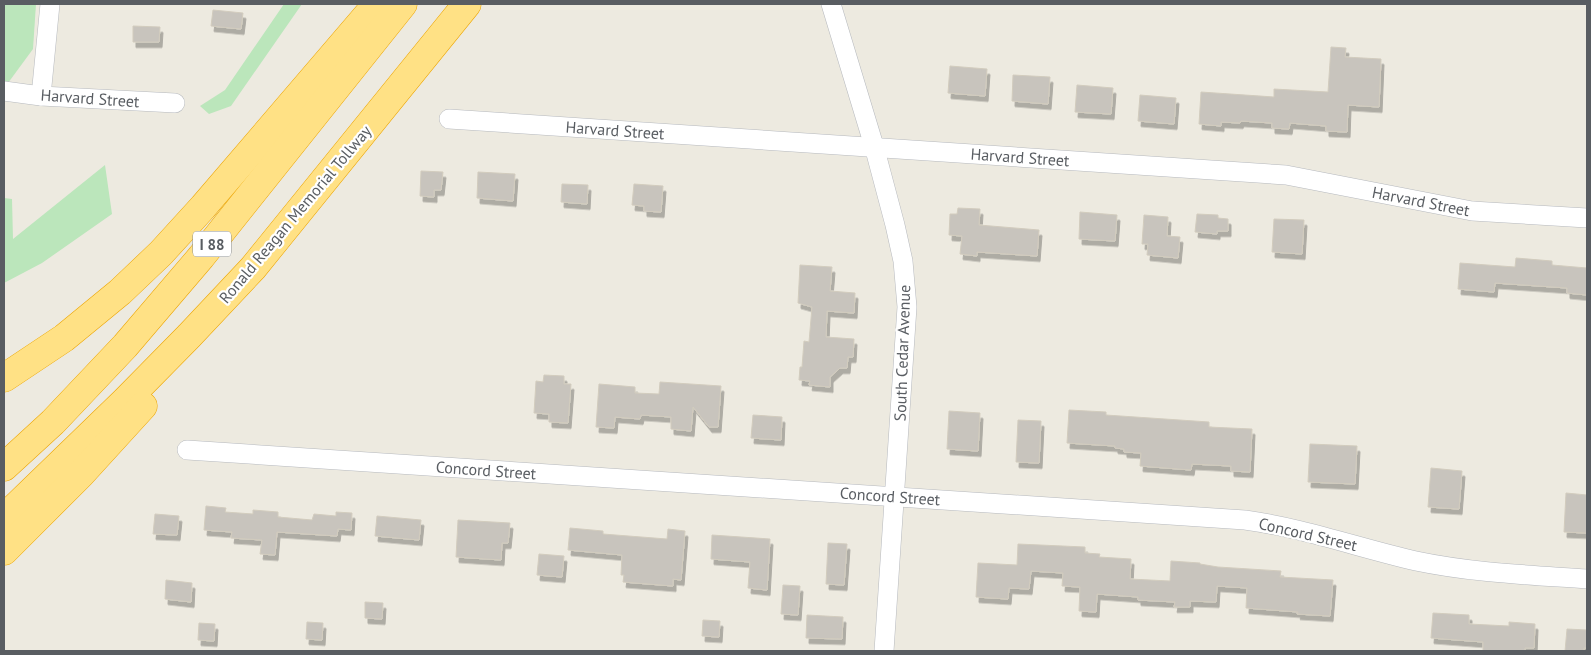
<svg xmlns="http://www.w3.org/2000/svg" width="1591" height="655" viewBox="0 0 1591 655" font-family="'PT Sans',sans-serif">
  <defs>
    <filter id="shadow"><feDropShadow dx="3" dy="5.5" stdDeviation="0" flood-color="#0004"/></filter>
  </defs>
  <rect width="100%" height="100%" fill="#edeae0"/>
  <g fill="#bbe6bb">
    <polygon points="4,4 36,4 33,49 8,83 4,83"/>
    <polygon points="284,4 302,4 231,106 209,114 200,106 225,90"/>
    <polygon points="105,165 112,214 42,263 4,283 4,198 12,199 13,239"/>
  </g>
  <g fill="#c8c4bd" stroke="#d2ccbe" filter="url(#shadow)">
    <polygon points="213,10 243,13 241,29 211,26"/>
    <polygon points="133,26 160,27 159,42 133,42"/>
    <polygon points="1331,47 1346,48 1345,57 1381,59 1379,107 1348,105 1347,132 1326,131 1326,126 1290,123 1289,129 1272,128 1272,123 1241,121 1240,123 1221,122 1221,126 1199,124 1201,92 1274,97 1274,89 1328,92"/>
    <polygon points="950,66 987,69 985,96 948,93"/>
    <polygon points="1013,75 1050,77 1048,104 1012,101"/>
    <polygon points="1077,85 1113,88 1111,114 1075,112"/>
    <polygon points="1140,95 1176,98 1174,124 1138,121"/>
    <polygon points="421,171 443,172 441,190 434,190 434,197 420,196"/>
    <polygon points="478,172 515,174 513,201 477,198"/>
    <polygon points="562,184 588,185 587,204 561,202"/>
    <polygon points="634,184 663,186 661,212 644,211 644,206 632,205"/>
    <polygon points="958,208 980,209 979,225 1039,230 1037,256 977,252 977,256 960,254 962,236 949,235 950,214 957,214"/>
    <polygon points="1080,212 1117,215 1115,241 1079,239"/>
    <polygon points="1197,214 1218,215 1218,218 1228,219 1228,231 1217,231 1217,234 1195,232"/>
    <polygon points="1144,215 1168,217 1167,236 1180,237 1178,258 1147,255 1148,244 1142,244"/>
    <polygon points="1274,219 1304,220 1302,254 1272,252"/>
    <polygon points="1516,258 1552,261 1552,265 1587,268 1587,295 1567,293 1567,288 1495,283 1494,292 1458,289 1460,263 1515,267"/>
    <polygon points="800,265 832,267 830,291 855,293 854,313 827,311 826,337 854,339 853,357 848,357 847,368 840,368 830,377 830,387 809,385 810,381 799,380 800,367 802,367 804,341 809,342 812,307 798,303"/>
    <polygon points="544,375 564,376 564,384 571,384 568,423 549,422 549,414 534,413 536,381 543,382"/>
    <polygon points="660,382 721,386 718,427 709,427 693,407 691,431 671,429 671,417 641,415 640,419 615,417 614,428 596,427 599,384 635,387 635,393 659,394"/>
    <polygon points="1069,410 1106,412 1106,415 1209,422 1209,427 1252,429 1250,472 1231,471 1231,466 1192,464 1191,470 1140,466 1141,453 1124,452 1124,449 1115,448 1115,446 1067,443"/>
    <polygon points="949,411 980,413 978,451 947,449"/>
    <polygon points="753,415 782,417 781,440 751,438"/>
    <polygon points="1018,420 1041,421 1039,463 1016,462"/>
    <polygon points="1310,444 1357,446 1355,484 1308,482"/>
    <polygon points="1431,468 1462,471 1459,509 1428,507"/>
    <polygon points="1566,493 1587,495 1587,533 1564,532"/>
    <polygon points="206,506 226,508 225,512 253,514 253,510 278,512 278,517 312,520 314,514 336,516 336,512 352,513 351,530 338,529 337,536 277,532 275,555 260,554 262,540 231,538 232,532 204,530"/>
    <polygon points="155,514 179,516 177,535 153,534"/>
    <polygon points="377,516 421,520 419,540 375,536"/>
    <polygon points="458,520 510,523 508,543 502,543 501,560 456,557"/>
    <polygon points="570,528 603,531 603,534 667,539 668,529 685,531 681,580 673,579 673,586 623,582 624,575 621,575 622,555 568,550"/>
    <polygon points="712,535 770,539 767,590 748,588 750,562 711,559"/>
    <polygon points="828,543 847,544 844,585 826,584"/>
    <polygon points="1018,544 1085,547 1085,553 1100,554 1099,557 1131,559 1130,579 1170,581 1171,561 1200,563 1200,564 1218,567 1281,571 1280,577 1333,580 1330,616 1297,614 1298,612 1246,608 1247,588 1217,586 1216,602 1190,601 1190,607 1174,607 1175,602 1138,600 1138,597 1097,594 1096,612 1079,611 1080,587 1062,586 1063,573 1031,571 1029,589 1009,588 1008,599 976,597 978,563 1017,565"/>
    <polygon points="539,554 564,556 562,577 537,575"/>
    <polygon points="166,580 192,583 191,602 165,599"/>
    <polygon points="783,585 800,586 798,615 781,614"/>
    <polygon points="365,602 383,603 382,619 365,618"/>
    <polygon points="1433,613 1469,615 1469,624 1509,626 1509,622 1535,624 1534,648 1525,648 1525,651 1483,651 1483,642 1431,638"/>
    <polygon points="807,615 843,617 842,639 806,638"/>
    <polygon points="703,620 720,621 719,637 702,636"/>
    <polygon points="307,622 323,623 322,640 306,639"/>
    <polygon points="199,623 215,624 214,641 198,640"/>
    <polygon points="1567,629 1587,630 1587,648 1584,648 1584,651 1565,651"/>
  </g>
  <g fill="none" stroke-linecap="round" stroke-linejoin="round">
    <defs>
      <g id="street">
        <polyline points="831,4 874,146 895,225 903,261 907,307 884,651"/>
        <polyline points="4,91 41,96 175,103"/>
        <polyline points="41,96 50,4"/>
        <polyline points="449,119 1286,175 1472,211 1587,218"/>
        <path d="M187,450L1245,520C1304,528 1359,548 1416,561C1473,573 1530,575 1587,579"/>
      </g>
      <g id="highway">
        <polyline points="4,378 64,338 120,292 161,253 203,207 377,4"/>
        <polyline points="4,467 53,422 125,346 201,257 403,4"/>
        <polyline points="4,518 125,401 189,336 253,268 467,4"/>
        <polyline points="4,551 81,474 143,406"/>
      </g>
    </defs>
    <use href="#street" stroke="#b6b9be" stroke-width="20"/>
    <use href="#highway" stroke="#eda500" stroke-width="29"/>
    <use href="#street" stroke="#fff" stroke-width="19"/>
    <use href="#highway" stroke="#ffe185" stroke-width="28"/>
  </g>
  <g text-anchor="middle" dominant-baseline="central" stroke-width="4.5" stroke-linejoin="round" paint-order="stroke">
    <rect fill="#fff" stroke="#8b8e91" stroke-width="1" x="193" y="231.5" width="38" height="25" rx="4"/>
    <g font-size="15" font-weight="bold" fill="#595d62">
      <text x="212" y="244">I 88</text>
    </g>
    <g font-size="16" fill="#595d62" stroke="#fff">
      <text transform="translate(90 98) rotate(4)">Harvard Street</text>
      <text transform="translate(615 130) rotate(4)">Harvard Street</text>
      <text transform="translate(1020 157) rotate(4)">Harvard Street</text>
      <text transform="translate(1421 201) rotate(11)">Harvard Street</text>
      <text transform="translate(295 214) rotate(-50)">Ronald Reagan Memorial Tollway</text>
      <text transform="translate(902 353) rotate(-88)">South Cedar Avenue</text>
      <text transform="translate(486 470) rotate(4)">Concord Street</text>
      <text transform="translate(890 496) rotate(4)">Concord Street</text>
      <text transform="translate(1308 534) rotate(13)">Concord Street</text>
    </g>
  </g>
  <rect width="1591" height="655" fill="none" stroke="#595d62" stroke-width="10"/>
</svg>
